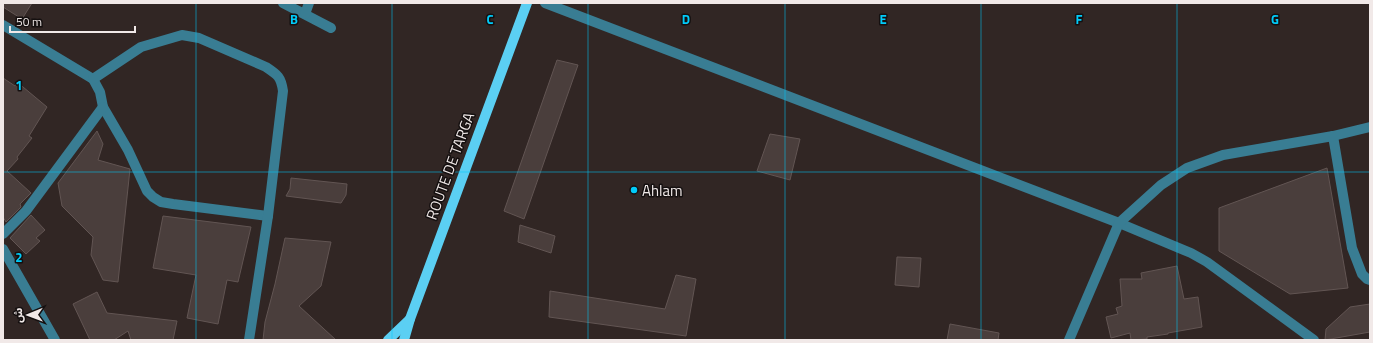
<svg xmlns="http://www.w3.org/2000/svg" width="1373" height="343" viewBox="0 0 1373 343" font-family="'Titillium Web','Noto Sans Arabic',sans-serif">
  <rect width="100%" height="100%" fill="#312624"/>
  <g fill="#4a3e3c" stroke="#625553">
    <polygon points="3,3 32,3 22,19 3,7"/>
    <polygon points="557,60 578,65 524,219 504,211"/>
    <polygon points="3,78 15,86 17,82 47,107 29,136 32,138 17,157 18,159 7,171 31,193 20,204 21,207 6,222 3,217"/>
    <polygon points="97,131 103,144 98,160 130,169 118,282 103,280 91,255 93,237 62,206 58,183"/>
    <polygon points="770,134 800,139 790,180 757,171"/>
    <polygon points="1327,168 1348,288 1290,294 1219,251 1219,208"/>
    <polygon points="291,178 347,184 346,195 341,203 286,196 290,189"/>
    <polygon points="31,215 45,230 36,238 40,241 26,254 10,238"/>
    <polygon points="163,216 251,227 238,282 227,280 218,324 187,318 196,275 153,268"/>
    <polygon points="520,225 555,236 551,253 518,242"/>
    <polygon points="285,238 331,242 321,286 299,306 336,340 263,340 265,322 275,284"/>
    <polygon points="897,257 921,258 919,287 895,285"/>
    <polygon points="1177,266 1184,299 1198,297 1202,327 1168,333 1168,334 1147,337 1147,339 1131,340 1130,333 1111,338 1106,317 1118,314 1116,308 1122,306 1120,279 1142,279 1141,273"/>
    <polygon points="676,275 696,279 686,336 549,317 550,291 665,309"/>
    <polygon points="97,292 107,313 177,321 173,340 131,340 128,331 114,340 90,340 73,304"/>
    <polygon points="1370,304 1370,332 1325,340 1326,329 1350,307"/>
    <polygon points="950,324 999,333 998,340 947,340"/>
  </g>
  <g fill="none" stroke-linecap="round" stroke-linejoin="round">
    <g stroke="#397d93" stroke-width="10">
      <polyline points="283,3 331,28"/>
      <polyline points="545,3 1119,223 1191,253 1207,262 1314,340"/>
      <polyline points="305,14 309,3"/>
      <polyline points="3,25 93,79 100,92 103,107 128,150 147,191 153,197 161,202 173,204 268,216"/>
      <path d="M93,79L141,47L182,35L199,38L266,67C278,75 281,77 283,91L268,216L249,340"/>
      <polyline points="1333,136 1352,248 1362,274 1367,279 1370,280"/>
      <polyline points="3,234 26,211 103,107"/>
      <polyline points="3,249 55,340"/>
      <polyline points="1069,340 1119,223 1161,185 1187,168 1223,155 1333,136 1370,127"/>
    </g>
    <g stroke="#5bcff3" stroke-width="10">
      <polyline points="388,340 410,319"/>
      <polyline points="404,340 410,319 527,3"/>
    </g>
  </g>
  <path fill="none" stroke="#01cbf9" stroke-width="1" stroke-opacity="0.55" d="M196,3V340M392,3V340M588,3V340M785,3V340M981,3V340M1177,3V340M3,172H1370"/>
  <circle fill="#01cbf9" stroke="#151010" stroke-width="1.5" cx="634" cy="190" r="4"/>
  <g text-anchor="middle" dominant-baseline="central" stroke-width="3" stroke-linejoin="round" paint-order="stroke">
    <g font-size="15" fill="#f1e9e8" stroke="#151010">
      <text transform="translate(450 166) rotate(-70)">ROUTE DE TARGA</text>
    </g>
    <g font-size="15" fill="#f1e9e8" stroke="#151010" text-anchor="start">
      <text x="642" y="190">Ahlam</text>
    </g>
  </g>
  <g font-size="13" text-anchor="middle" font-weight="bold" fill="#01cbf9" stroke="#151010" stroke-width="3" stroke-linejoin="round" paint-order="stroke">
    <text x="294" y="24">B</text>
    <text x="490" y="24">C</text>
    <text x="686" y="24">D</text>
    <text x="883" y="24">E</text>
    <text x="1079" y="24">F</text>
    <text x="1275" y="24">G</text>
    <text x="19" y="90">1</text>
    <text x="19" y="262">2</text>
  </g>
  <rect width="1373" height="343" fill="none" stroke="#f1e9e8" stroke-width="8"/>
  <g transform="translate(28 315) rotate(269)" stroke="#151010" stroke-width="3" paint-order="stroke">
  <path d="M0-3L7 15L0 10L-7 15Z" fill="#f1e9e8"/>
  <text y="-6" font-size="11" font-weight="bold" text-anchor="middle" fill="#f1e9e8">ش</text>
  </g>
  <path d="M10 26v6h125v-6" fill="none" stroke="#f1e9e8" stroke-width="2"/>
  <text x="16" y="26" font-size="12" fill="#f1e9e8" stroke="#151010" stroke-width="3" paint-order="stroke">50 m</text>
</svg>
